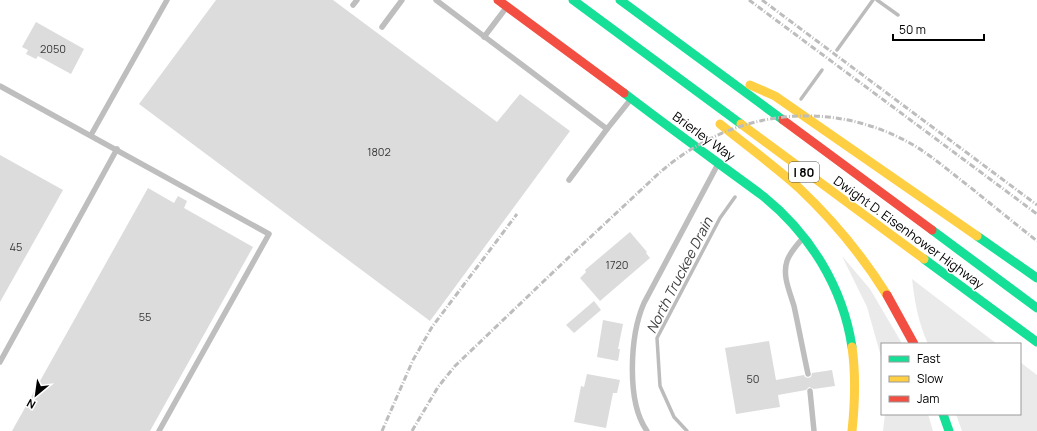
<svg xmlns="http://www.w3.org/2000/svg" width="1037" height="431" viewBox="0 0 1037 431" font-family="Manrope,sans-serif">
  <rect width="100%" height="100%" fill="#fff"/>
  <g fill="#eaeaea">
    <polygon points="842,256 870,289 900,340 902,344 882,344 882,360 867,307"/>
    <path d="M912,279L997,344H928C918,321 915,304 912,279Z"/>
    <polygon points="1020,362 1037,375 1037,431 962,431 956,414 1020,414"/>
    <polygon points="885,414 928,414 933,431 883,431"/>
  </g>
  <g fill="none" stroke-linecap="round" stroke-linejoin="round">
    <g stroke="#bcbcbc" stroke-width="3.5">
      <polyline points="877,0 898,15"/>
      <polyline points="837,50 873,0"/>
      <polyline points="801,99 822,70"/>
      <polyline points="687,431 674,417 660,386 657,338 720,218 735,197"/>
    </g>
  </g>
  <g fill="#dcdcdc">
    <polygon points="216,0 333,0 497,122 520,94 570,131 430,321 139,104"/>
    <polygon points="36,22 84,49 71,74 38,56 36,59 26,54 28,50 22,47"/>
    <polygon points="0,155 63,190 0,302"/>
    <polygon points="148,188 174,203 178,196 187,201 184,208 253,247 150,431 12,431"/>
    <polygon points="630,232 647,252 646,253 650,258 600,301 580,278 586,272 585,270"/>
    <polygon points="594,301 601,310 574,333 566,325"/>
    <polygon points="603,320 623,324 618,349 620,349 618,361 597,357"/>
    <polygon points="769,341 776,380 804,375 805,377 808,378 811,377 812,373 832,370 835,386 814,389 809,387 806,390 778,395 780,407 736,414 725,348"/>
    <polygon points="587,374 620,380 617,393 613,393 606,428 574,422 581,386 584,387"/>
  </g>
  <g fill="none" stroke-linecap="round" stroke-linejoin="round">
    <g stroke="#bebebe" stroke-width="5.5">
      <polyline points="436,0 607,129 631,99"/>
      <polyline points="353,5 357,0"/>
      <polyline points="382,27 402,0"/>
      <polyline points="484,37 506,8"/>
      <polyline points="0,86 269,234 159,431"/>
      <polyline points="91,135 167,0"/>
      <polyline points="569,180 607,129"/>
      <path d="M803,238C797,245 790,252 787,261C782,276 790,292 794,306C799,329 803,351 808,374"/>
      <polyline points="0,362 117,149"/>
      <polyline points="810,391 814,431"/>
      <path d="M647,431C626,402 630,335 644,303L718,164"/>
    </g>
    <g stroke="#16e098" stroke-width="9">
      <polyline points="573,0 741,124"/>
      <polyline points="620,0 783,120"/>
      <path d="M624,93C654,116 684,138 714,160C730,172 747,184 763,196C810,234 843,287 852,347"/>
      <polyline points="932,230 1037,308"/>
      <polyline points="977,236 1037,278"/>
      <polyline points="924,259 1037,342"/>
      <polyline points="943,414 949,431"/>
    </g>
    <g stroke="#ffcf43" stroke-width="9">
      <polyline points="750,85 775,96 977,236"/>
      <path d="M720,124C746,145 773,165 798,187C832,219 862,255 887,295"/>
      <polyline points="741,124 924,259"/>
      <path d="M852,431C855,403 856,375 852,347"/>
    </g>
    <g stroke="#f24e42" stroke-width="9">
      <polyline points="498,0 624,93"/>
      <polyline points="783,120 932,230"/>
      <polyline points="887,295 914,344"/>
    </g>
    <g stroke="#bdbdbd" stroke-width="3" stroke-dasharray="6 2 1 2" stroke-linecap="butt">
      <polyline points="749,0 1037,214"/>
      <polyline points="762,0 1037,205"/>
      <polyline points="382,431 413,360 432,327 517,214"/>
      <path d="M412,431L438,387L455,366L568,258L657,175C729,110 830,96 915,146C933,157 949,171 966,184C990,203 1013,222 1037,241"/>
    </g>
  </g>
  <g text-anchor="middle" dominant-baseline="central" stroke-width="3" stroke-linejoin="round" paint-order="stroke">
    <g font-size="11" fill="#373737">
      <text x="53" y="48">2050</text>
      <text x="379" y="151">1802</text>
      <text x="16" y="246">45</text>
      <text x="617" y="264">1720</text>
      <text x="145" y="316">55</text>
      <text x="753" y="378">50</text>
    </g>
    <rect fill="#fff" stroke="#4c4c4c" stroke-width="1" x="789" y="162" width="30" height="20" rx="3"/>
    <g font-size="12" font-weight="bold" fill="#000">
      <text x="804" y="172">I 80</text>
    </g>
    <g font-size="13" fill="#000" stroke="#fff">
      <text transform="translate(704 136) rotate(36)">Brierley Way</text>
      <text transform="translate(909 232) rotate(36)">Dwight D. Eisenhower Highway</text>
    </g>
    <g font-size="14" font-style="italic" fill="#404040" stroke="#fff">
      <text transform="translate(679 275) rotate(-63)">North Truckee Drain</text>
    </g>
  </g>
  <rect x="881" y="343" width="140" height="72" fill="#ffffff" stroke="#999999"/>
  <rect x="889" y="356" width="20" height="6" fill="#16e098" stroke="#999999"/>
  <text x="917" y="363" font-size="12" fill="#000000">Fast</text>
  <rect x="889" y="376" width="20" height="6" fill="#ffcf43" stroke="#999999"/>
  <text x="917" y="383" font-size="12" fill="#000000">Slow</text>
  <rect x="889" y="396" width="20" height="6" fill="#f24e42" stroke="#999999"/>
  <text x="917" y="403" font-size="12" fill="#000000">Jam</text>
  <g transform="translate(36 395) rotate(209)" stroke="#ffffff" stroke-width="3" paint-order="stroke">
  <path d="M0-3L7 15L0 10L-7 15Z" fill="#000000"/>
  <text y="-6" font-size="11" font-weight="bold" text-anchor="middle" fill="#000000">N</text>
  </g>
  <path d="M893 34v6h91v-6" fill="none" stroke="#000000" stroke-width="2"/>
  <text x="899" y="34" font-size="12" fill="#000000" stroke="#ffffff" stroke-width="3" paint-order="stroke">50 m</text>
</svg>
